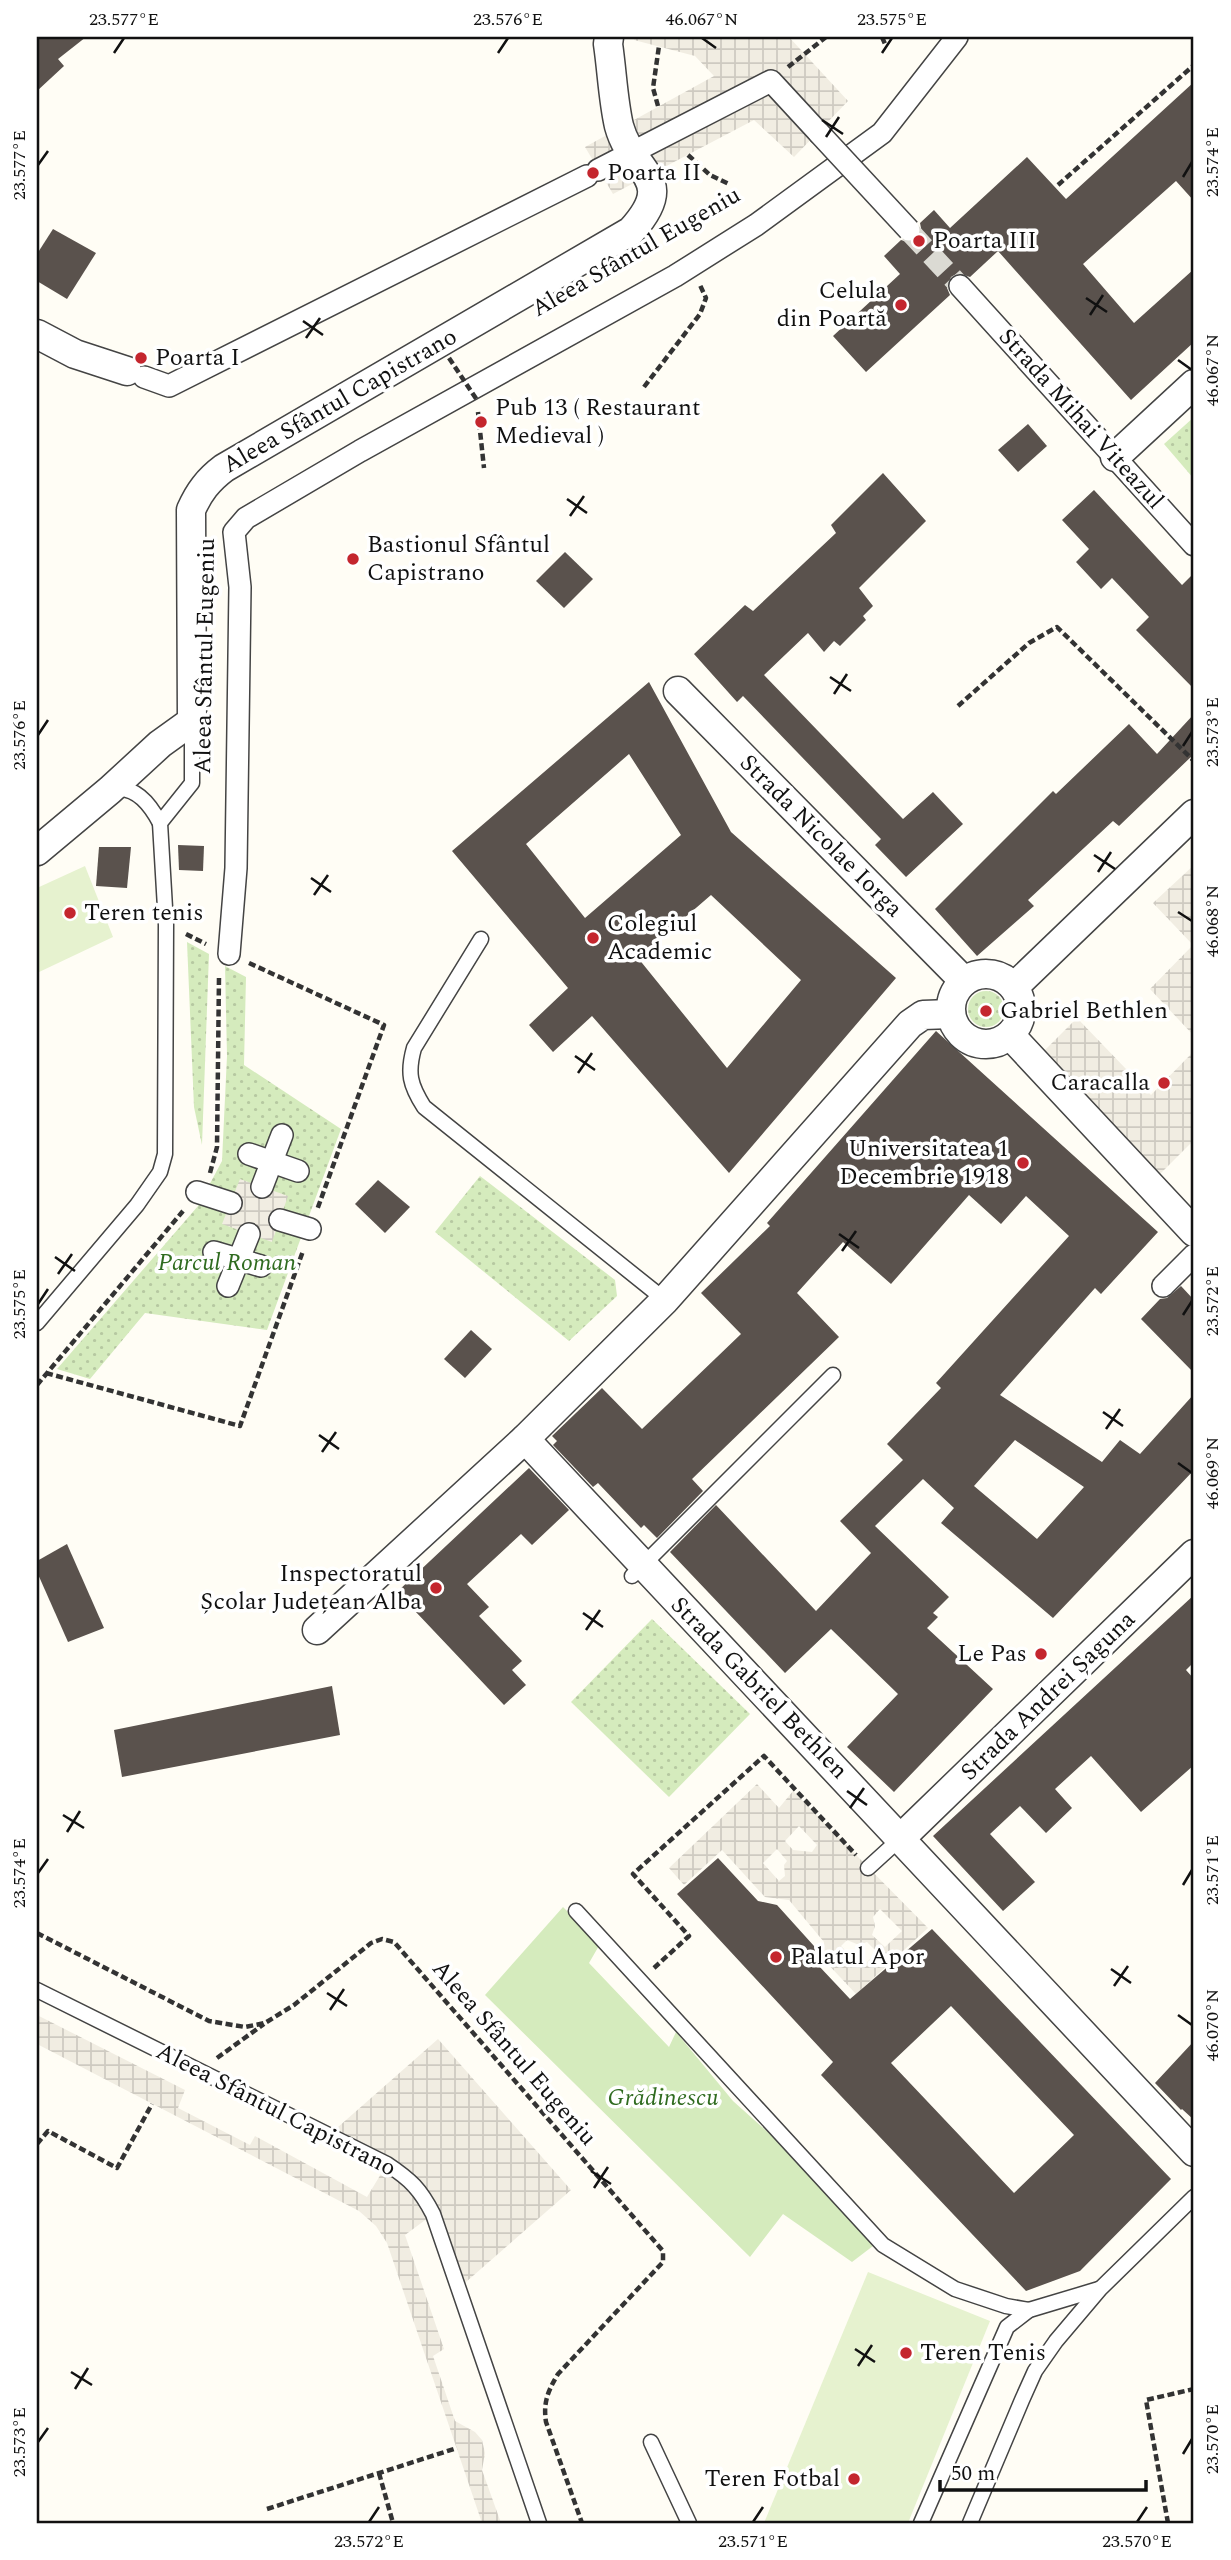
<svg xmlns="http://www.w3.org/2000/svg" width="1231" height="2560" viewBox="0 0 1231 2560" font-family="Spectral,serif">
  <defs>
    <pattern id="grass-dots" width="8" height="8" patternUnits="userSpaceOnUse" patternTransform="scale(1.75)"><rect width="8" height="8" fill="#d5ebbd"/><path d="M2 2h.1M6 6h.1" fill="none" stroke="#b6c8a1" stroke-width="1.8" stroke-linecap="round"/></pattern>
    <pattern id="plaza-grid" width="8" height="8" patternUnits="userSpaceOnUse" patternTransform="scale(1.75)"><rect width="8" height="8" fill="#f1ede2"/><path d="M0 4h8M4 0v8" fill="none" stroke="#cecac1"/></pattern>
  </defs>
  <rect width="100%" height="100%" fill="#fffdf5"/>
  <g fill="url(#grass-dots)">
    <polygon points="1194,417 1194,479 1164,444"/>
    <polygon points="187,942 209,954 202,1145 194,1107"/>
    <polygon points="225,966 246,977 244,1065 341,1129 267,1330 145,1313 90,1379 57,1369 198,1206 222,1161 227,1056"/>
    <circle cx="986" cy="1009" r="18"/>
    <polygon points="480,1176 615,1280 617,1296 569,1341 435,1232"/>
    <polygon points="652,1619 750,1714 669,1797 571,1702"/>
  </g>
  <polygon fill="#d5ebbd" points="563,1907 600,1944 589,1963 669,2047 676,2032 733,2101 791,2153 873,2246 852,2262 783,2214 750,2257 485,1995"/>
  <g fill="#e6f2cf">
    <polygon points="85,866 113,937 37,973 37,888"/>
    <polygon points="868,2272 990,2321 908,2523 764,2523"/>
  </g>
  <g fill="url(#plaza-grid)" fill-rule="evenodd">
    <polygon points="635,37 789,37 848,101 794,157 754,120 613,194 585,147 714,76 695,56 634,40"/>
    <polygon points="1194,865 1194,1036 1150,989 1193,945 1153,903"/>
    <polygon points="1077,1018 1151,1095 1194,1051 1194,1140 1150,1184 1035,1060"/>
    <polygon points="240,1179 288,1196 272,1242 222,1224"/>
    <path d="M757,1784L779,1808L793,1791L928,1928L856,1994L824,1960V1942L789,1900L765,1897L722,1850L684,1885L669,1868ZM799,1826L817,1845L812,1852L793,1850L785,1841ZM777,1849L787,1861L784,1865L785,1876L779,1881L763,1863ZM880,1909L902,1931L885,1947L872,1935L875,1926L873,1917ZM847,1940L859,1945L867,1942L877,1952L862,1967L841,1946Z"/>
    <polygon points="37,2015 185,2090 178,2108 250,2145 255,2136 367,2197 387,2164 329,2135 438,2039 571,2190 458,2289 432,2215 405,2235 444,2349 433,2356 455,2421 475,2432 482,2440 485,2453 482,2470 501,2523 482,2523 387,2243 376,2226 359,2211 37,2044"/>
  </g>
  <g fill="#5a524d" fill-rule="evenodd">
    <polygon points="37,37 86,37 58,59 64,66 37,91"/>
    <polygon points="1194,82 1194,201 1176,181 1083,264 1134,323 1194,269 1194,342 1131,400 998,251 970,277 958,273 951,277 947,288 950,295 866,372 833,336 900,274 884,256 901,240 911,243 918,239 922,233 920,223 934,210 950,228 1027,157 1066,199"/>
    <polygon points="53,229 96,253 67,299 37,281 37,254"/>
    <polygon points="1028,424 1047,446 1018,472 998,450"/>
    <polygon points="883,473 926,521 859,588 873,606 863,616 866,620 840,646 834,641 824,652 808,633 764,675 903,819 933,792 963,824 906,877 875,845 881,839 743,696 737,702 694,654 745,605 753,611 836,533 831,525"/>
    <polygon points="1094,490 1182,585 1194,573 1194,689 1136,630 1149,617 1112,578 1101,589 1076,562 1089,549 1062,520"/>
    <polygon points="565,552 593,579 564,608 536,581"/>
    <path d="M649,682L731,832L896,978L729,1173L592,1016L553,1052L529,1025L568,988L452,851ZM629,754L681,835L585,918L526,844ZM711,895L801,980L727,1068L638,958Z"/>
    <polygon points="1194,714 1194,754 1119,826 1113,821 1028,900 1034,906 977,956 935,909 1053,791 1056,794 1129,724 1157,754"/>
    <polygon points="178,845 204,846 203,871 179,870"/>
    <polygon points="99,847 131,847 127,888 96,886"/>
    <path d="M936,1031L1158,1232L1101,1294L1095,1288L1000,1395L1102,1462L1120,1440L1140,1454L1194,1394V1470L1053,1618L941,1523L954,1508L923,1479L875,1526L949,1597L933,1613L938,1617L927,1628L993,1689L894,1792L847,1747L898,1694L831,1629L785,1673L670,1552L716,1505L816,1611L871,1553L840,1521L903,1460L887,1444L941,1388L936,1383L1069,1236L1026,1196L1001,1224L969,1195L891,1284L843,1242L797,1293L839,1337L692,1479L703,1491L657,1538L644,1525L641,1528L598,1483L593,1487L553,1445L557,1441L552,1436L602,1388L642,1429L741,1334L701,1293L770,1226L767,1223ZM1015,1440L1084,1487L1037,1539L974,1486Z"/>
    <polygon points="378,1180 410,1207 385,1233 355,1204"/>
    <polygon points="1181,1286 1194,1300 1194,1373 1141,1319 1160,1299 1167,1298"/>
    <polygon points="471,1330 492,1349 465,1378 444,1359"/>
    <polygon points="529,1468 569,1510 532,1545 521,1534 467,1584 489,1607 479,1616 522,1661 512,1670 526,1685 504,1705 397,1592"/>
    <polygon points="67,1544 104,1628 68,1642 37,1572 37,1561"/>
    <polygon points="1194,1595 1194,1662 1186,1670 1194,1679 1194,1765 1141,1812 1091,1756 1055,1789 1072,1808 1046,1833 1020,1806 990,1834 1035,1882 1003,1911 933,1836"/>
    <polygon points="332,1686 340,1735 122,1777 114,1730"/>
    <path d="M718,1858L758,1901L777,1905L814,1946L818,1965L850,1999L932,1929L1171,2179L1080,2271L1026,2291L821,2075L833,2062L677,1894ZM951,2006L1074,2135L1014,2193L891,2063Z"/>
    <polygon points="1194,2041 1194,2120 1182,2109 1181,2110 1155,2083"/>
  </g>
  <g fill="none" stroke-linecap="round" stroke-linejoin="round">
    <polyline stroke="#dbdad3" stroke-width="21" stroke-dasharray="21 10" stroke-linecap="butt" points="910,232 960,286"/>
    <defs>
      <g id="service">
        <path d="M112,790C135,784 150,804 160,823"/>
        <path d="M481,939L414,1048C407,1073 410,1085 424,1107L665,1300"/>
        <polyline points="37,1323 137,1205 160,1172 165,1154 166,925 160,823 192,783 192,721"/>
        <polyline points="632,1576 833,1375"/>
        <polyline points="868,1868 902,1837"/>
        <polyline points="576,1911 883,2245 955,2289 1006,2306 1029,2310"/>
        <path d="M37,1990L387,2164C411,2180 420,2189 433,2214L539,2523"/>
        <polyline points="651,2442 689,2523"/>
        <polyline points="921,2523 1007,2327 1029,2310 1099,2289"/>
        <polyline points="970,2523 1022,2400 1035,2371 1056,2341 1100,2289 1194,2197"/>
      </g>
      <g id="pedestrian">
        <polyline points="598,170 771,81 819,133"/>
        <polyline points="960,286 1194,545"/>
        <polyline points="144,377 169,386 587,176"/>
        <polyline points="229,954 236,868 240,587 234,532 246,518 360,451 675,276 756,225 882,133 957,37"/>
        <polyline points="249,1154 298,1171"/>
        <polyline points="262,1187 282,1135"/>
        <polyline points="197,1192 231,1203"/>
        <polyline points="280,1220 310,1229"/>
        <polyline points="214,1252 261,1266"/>
        <polyline points="228,1286 249,1234"/>
        <polyline points="1163,1286 1194,1255"/>
      </g>
      <g id="minor">
        <polyline points="37,334 75,354 127,371"/>
        <polyline points="1115,457 1194,384"/>
        <polyline points="678,691 964,981"/>
        <path d="M37,851L110,790L160,744L192,721L191,510C199,492 208,480 224,468L631,231C679,178 632,174 619,126C613,100 612,71 608,44L609,37"/>
        <circle cx="986" cy="1009" r="35"/>
        <polyline points="1014,987 1194,814"/>
        <polyline points="1010,1035 1194,1232"/>
        <polyline points="525,1439 1194,2152"/>
        <polyline points="317,1630 525,1439 665,1300 910,1024 923,1015 951,1014"/>
        <polyline points="902,1837 1194,1554"/>
      </g>
    </defs>
    <use href="#service" stroke="#444" stroke-width="17"/>
    <use href="#pedestrian" stroke="#444" stroke-width="24"/>
    <use href="#minor" stroke="#444" stroke-width="31"/>
    <g stroke="#333" stroke-width="4.5" stroke-dasharray="7 3.5" stroke-linecap="butt">
      <polyline points="882,37 885,44"/>
      <polyline points="788,67 826,37"/>
      <polyline points="658,106 653,88 659,46"/>
      <polyline points="688,155 710,175 729,184"/>
      <polyline points="1058,185 1194,65"/>
      <polyline points="644,387 700,314 706,298 700,285"/>
      <polyline points="478,412 484,468"/>
      <polyline points="958,706 1029,643 1057,627 1194,761"/>
      <polyline points="186,934 206,944"/>
      <polyline points="249,963 384,1025 317,1210"/>
      <polyline points="210,1173 217,1147 219,976"/>
      <polyline points="46,1373 240,1426 303,1251"/>
      <polyline points="37,1385 183,1211"/>
      <path d="M37,1933L209,2021L245,2027L265,2023L294,2005L371,1943L382,1939L394,1942L663,2251V2262L558,2374C548,2391 543,2402 546,2422L582,2523"/>
      <polyline points="654,1968 689,1936 633,1874 764,1756 856,1855"/>
      <polyline points="217,2058 264,2024"/>
      <polyline points="37,2144 48,2131 117,2168 152,2104"/>
      <polyline points="379,2473 393,2523"/>
      <polyline points="267,2509 457,2448"/>
      <polyline points="1168,2523 1146,2400 1194,2389"/>
    </g>
    <use href="#service" stroke="#fff" stroke-width="14"/>
    <use href="#pedestrian" stroke="#fff" stroke-width="21"/>
    <use href="#minor" stroke="#fff" stroke-width="28"/>
    <defs>
      <polyline id="pedestrian-bridge" points="819,133 909,230"/>
    </defs>
    <use href="#pedestrian-bridge" stroke="#444" stroke-width="24" stroke-linecap="butt"/>
    <polyline stroke="#333" stroke-width="4.5" stroke-dasharray="7 3.5" stroke-linecap="butt" points="449,358 477,400"/>
    <use href="#pedestrian-bridge" stroke="#fff" stroke-width="21"/>
  </g>
  <path fill="none" stroke="#111" stroke-width="2.5" d="M702,38L716,48M114,53L124,38M498,53L508,38M882,53L892,38M822,120L843,134M826,137L839,117M38,165L48,151M1183,177L1192,162M1086,298L1107,312M1090,315L1103,295M303,321L323,335M306,338L320,318M1178,360L1192,370M567,499L587,513M570,516L584,496M830,677L851,691M834,694L847,674M38,735L48,720M1183,746L1192,732M1094,855L1115,869M1098,872L1111,852M311,878L331,892M314,895L328,875M1178,912L1192,921M575,1056L595,1070M578,1073L592,1053M839,1234L859,1248M842,1251L856,1231M55,1257L75,1271M58,1274L72,1254M38,1304L48,1289M1183,1315L1192,1301M1103,1412L1123,1426M1106,1429L1120,1409M319,1435L339,1449M322,1452L336,1432M1178,1463L1192,1473M583,1613L603,1627M586,1630L600,1610M847,1791L867,1805M850,1808L864,1788M63,1815L84,1828M67,1832L80,1811M38,1873L48,1859M1183,1885L1192,1870M1111,1969L1131,1983M1114,1986L1128,1966M327,1993L347,2006M330,2010L344,1989M1178,2015L1192,2025M591,2171L611,2184M594,2188L608,2167M855,2349L875,2362M858,2366L872,2345M71,2372L92,2385M75,2389L88,2368M38,2442L48,2428M1183,2454L1192,2439M369,2522L379,2507M753,2522L763,2507M1137,2522L1147,2507"/>
  <g fill="#c4262e" stroke="#fff" stroke-width="2.5">
    <circle cx="593" cy="173" r="7"/>
    <circle cx="919" cy="241" r="7"/>
    <circle cx="901" cy="305" r="7"/>
    <circle cx="141" cy="358" r="7"/>
    <circle cx="481" cy="422" r="7"/>
    <circle cx="353" cy="559" r="7"/>
    <circle cx="70" cy="913" r="7"/>
    <circle cx="593" cy="938" r="7"/>
    <circle cx="986" cy="1011" r="7"/>
    <circle cx="1164" cy="1083" r="7"/>
    <circle cx="1023" cy="1163" r="7"/>
    <circle cx="436" cy="1588" r="7"/>
    <circle cx="1041" cy="1654" r="7"/>
    <circle cx="776" cy="1957" r="7"/>
    <circle cx="906" cy="2353" r="7"/>
    <circle cx="854" cy="2479" r="7"/>
  </g>
  <g text-anchor="middle" dominant-baseline="central" stroke-width="7" stroke-linejoin="round" paint-order="stroke">
    <g font-size="24" fill="#111" stroke="#fff" text-anchor="start">
      <text x="607" y="173">Poarta II</text>
      <text x="933" y="241">Poarta III</text>
      <text x="887" y="291" text-anchor="end">Celula<tspan x="887" dy="28">din Poartă</tspan></text>
      <text x="155" y="358">Poarta I</text>
      <text x="495" y="408">Pub 13 ( Restaurant<tspan x="495" dy="28">Medieval )</tspan></text>
      <text x="367" y="545">Bastionul Sfântul<tspan x="367" dy="28">Capistrano</tspan></text>
      <text x="84" y="913">Teren tenis</text>
      <text x="607" y="924">Colegiul<tspan x="607" dy="28">Academic</tspan></text>
      <text x="1000" y="1011">Gabriel Bethlen</text>
      <text x="1150" y="1083" text-anchor="end">Caracalla</text>
      <text x="1009" y="1149" text-anchor="end">Universitatea 1<tspan x="1009" dy="28">Decembrie 1918</tspan></text>
      <text x="422" y="1574" text-anchor="end">Inspectoratul<tspan x="422" dy="28">Școlar Județean Alba</tspan></text>
      <text x="1027" y="1654" text-anchor="end">Le Pas</text>
      <text x="790" y="1957">Palatul Apor</text>
      <text x="920" y="2353">Teren Tenis</text>
      <text x="840" y="2479" text-anchor="end">Teren Fotbal</text>
    </g>
    <g font-size="24" fill="#111" stroke="#fff">
      <text transform="translate(636 252) rotate(-30)">Aleea Sfântul Eugeniu</text>
      <text transform="translate(340 401) rotate(-30)">Aleea Sfântul Capistrano</text>
      <text transform="translate(1081 419) rotate(48)">Strada Mihai Viteazul</text>
      <text transform="translate(205 656) rotate(-89)">Aleea Sfântul Eugeniu</text>
      <text transform="translate(821 836) rotate(45)">Strada Nicolae Iorga</text>
      <text transform="translate(759 1688) rotate(46)">Strada Gabriel Bethlen</text>
      <text transform="translate(1048 1696) rotate(-44)">Strada Andrei Șaguna</text>
      <text transform="translate(514 2053) rotate(49)">Aleea Sfântul Eugeniu</text>
      <text transform="translate(276 2110) rotate(27)">Aleea Sfântul Capistrano</text>
    </g>
    <g font-size="24" font-style="italic" fill="#2f6b1f" stroke="#fff">
      <text x="227" y="1263">Parcul Roman</text>
      <text x="663" y="2098">Grădinescu</text>
    </g>
  </g>
  <rect width="1231" height="2560" fill="none" stroke="#ffffff" stroke-width="77"/>
  <path d="M940 2480v10h206v-10" fill="none" stroke="#111111" stroke-width="3.5"/>
  <text x="951" y="2480" font-size="21" fill="#111111" stroke="#ffffff" stroke-width="5" paint-order="stroke">50 m</text>
  <rect x="38" y="38" width="1154" height="2484" fill="none" stroke="#111" stroke-width="2.5"/>
  <g font-size="18" text-anchor="middle" fill="#111">
    <text x="124" y="25">23.577°E</text>
    <text x="508" y="25">23.576°E</text>
    <text x="702" y="25">46.067°N</text>
    <text x="892" y="25">23.575°E</text>
    <text transform="translate(1212 162) rotate(-90)" y="6">23.574°E</text>
    <text transform="translate(19 165) rotate(-90)" y="6">23.577°E</text>
    <text transform="translate(1212 370) rotate(-90)" y="6">46.067°N</text>
    <text transform="translate(1212 732) rotate(-90)" y="6">23.573°E</text>
    <text transform="translate(19 735) rotate(-90)" y="6">23.576°E</text>
    <text transform="translate(1212 921) rotate(-90)" y="6">46.068°N</text>
    <text transform="translate(1212 1301) rotate(-90)" y="6">23.572°E</text>
    <text transform="translate(19 1304) rotate(-90)" y="6">23.575°E</text>
    <text transform="translate(1212 1473) rotate(-90)" y="6">46.069°N</text>
    <text transform="translate(1212 1870) rotate(-90)" y="6">23.571°E</text>
    <text transform="translate(19 1873) rotate(-90)" y="6">23.574°E</text>
    <text transform="translate(1212 2025) rotate(-90)" y="6">46.070°N</text>
    <text transform="translate(1212 2439) rotate(-90)" y="6">23.570°E</text>
    <text transform="translate(19 2442) rotate(-90)" y="6">23.573°E</text>
    <text x="369" y="2547">23.572°E</text>
    <text x="753" y="2547">23.571°E</text>
    <text x="1137" y="2547">23.570°E</text>
  </g>
</svg>
